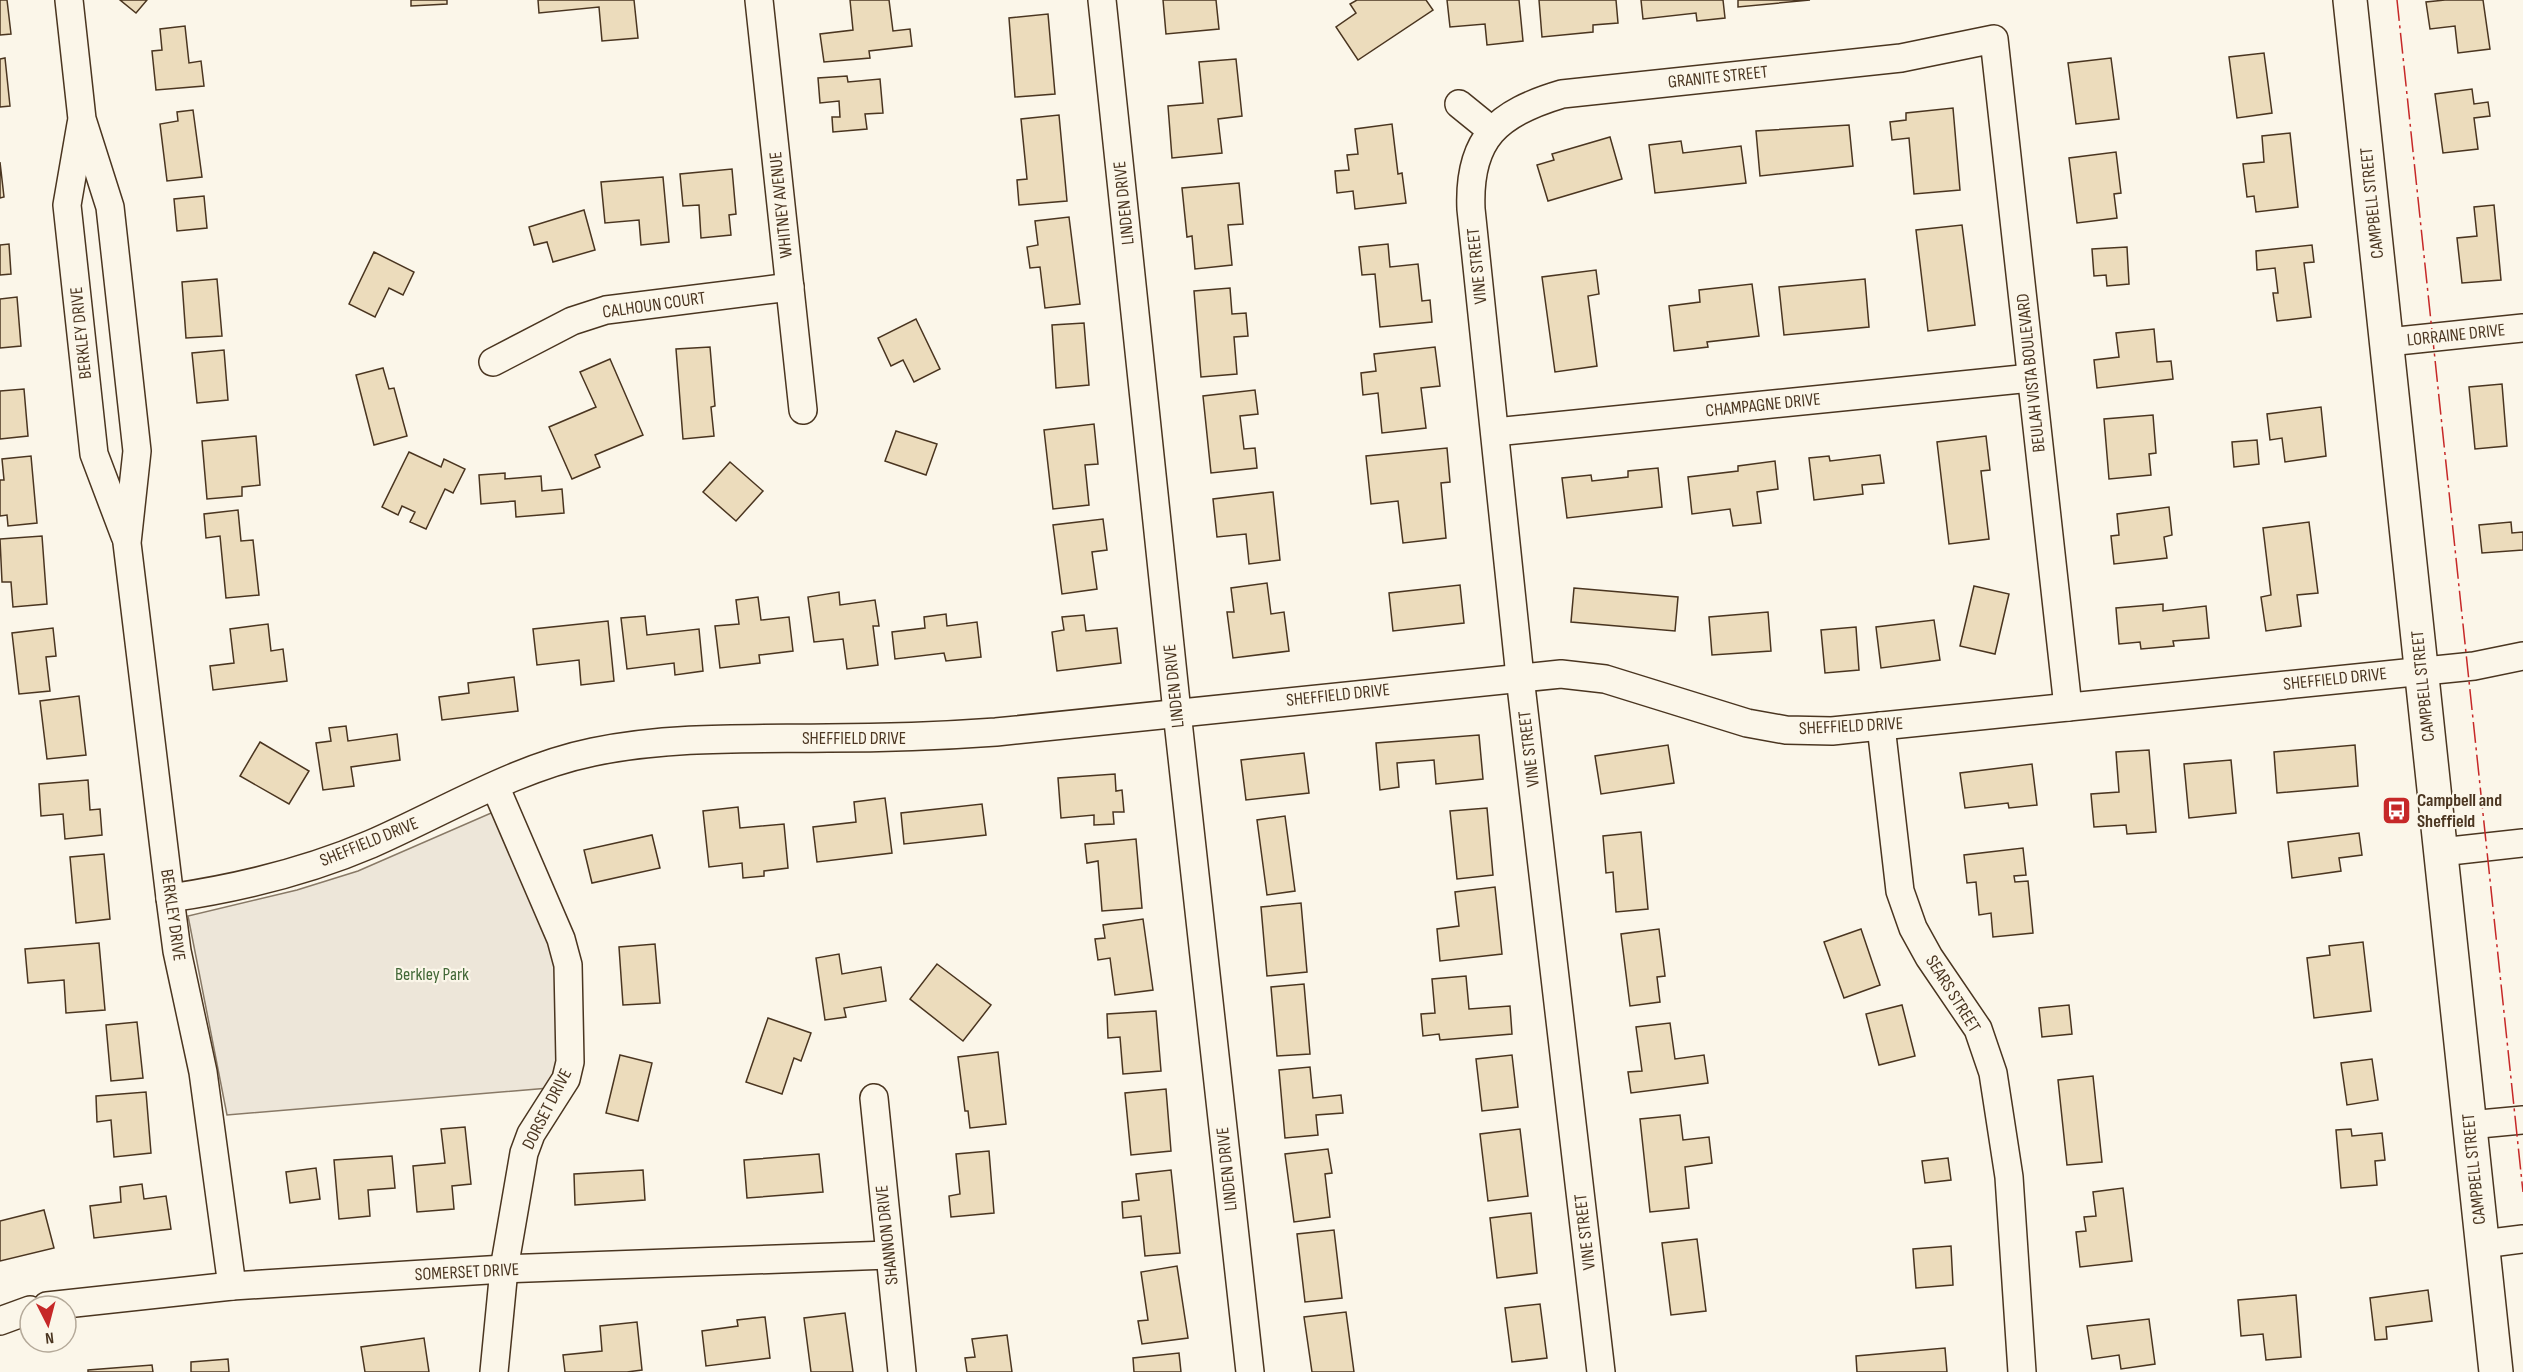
<svg xmlns="http://www.w3.org/2000/svg" width="2523" height="1372" viewBox="0 0 2523 1372" font-family="'Sofia Sans Condensed',sans-serif">
  <rect width="100%" height="100%" fill="#fbf6e9"/>
  <polygon fill="#ede6d9" stroke="#887966" stroke-width="1.5" points="498,810 551,938 557,968 557,1059 549,1088 227,1115 188,916 297,890 358,871"/>
  <g fill="#ecdcbc" stroke="#4a3520" stroke-width="1.5">
    <polygon points="0,0 7,0 11,34 0,35"/>
    <polygon points="120,0 147,0 136,13"/>
    <polygon points="411,0 447,0 447,4 411,6"/>
    <polygon points="538,0 634,0 638,38 602,41 599,7 539,13"/>
    <polygon points="850,0 889,0 893,31 910,29 912,46 869,51 870,58 824,62 820,34 853,30"/>
    <polygon points="1163,0 1216,0 1219,29 1166,34"/>
    <polygon points="1357,0 1426,0 1433,10 1358,60 1336,27 1356,13 1350,4"/>
    <polygon points="1447,0 1519,0 1523,41 1487,45 1485,24 1450,27"/>
    <polygon points="1539,0 1616,0 1618,23 1593,25 1593,32 1542,37"/>
    <polygon points="1641,0 1723,0 1725,18 1697,21 1696,13 1643,19"/>
    <polygon points="1738,0 1810,0 1738,7"/>
    <polygon points="2445,0 2483,0 2490,49 2458,53 2455,26 2430,29 2426,2"/>
    <polygon points="1048,14 1055,94 1015,97 1009,18"/>
    <polygon points="185,26 189,63 201,61 204,86 156,90 152,51 162,50 160,29"/>
    <polygon points="2264,53 2272,113 2237,118 2229,57"/>
    <polygon points="5,58 10,106 0,107 0,59"/>
    <polygon points="2111,58 2119,119 2076,124 2068,63"/>
    <polygon points="1236,59 1242,116 1218,119 1222,153 1172,158 1168,106 1203,103 1199,62"/>
    <polygon points="847,76 848,82 880,79 883,113 865,114 867,129 833,132 832,117 840,117 839,101 820,103 818,78"/>
    <polygon points="2472,89 2474,104 2488,102 2490,116 2474,118 2478,149 2443,153 2435,94"/>
    <polygon points="1953,108 1960,190 1914,194 1909,138 1892,140 1890,122 1906,120 1906,113"/>
    <polygon points="193,110 202,177 167,181 160,124 178,121 177,112"/>
    <polygon points="1059,115 1067,201 1019,205 1017,180 1027,179 1021,119"/>
    <polygon points="1392,124 1398,174 1402,173 1406,203 1355,209 1353,191 1337,193 1335,171 1349,170 1347,155 1358,154 1355,129"/>
    <polygon points="1849,125 1853,166 1760,176 1756,131"/>
    <polygon points="2290,133 2298,207 2256,212 2254,196 2247,197 2243,164 2264,162 2262,136"/>
    <polygon points="1610,137 1622,179 1548,201 1537,165 1554,160 1552,154"/>
    <polygon points="1681,141 1683,153 1741,146 1746,183 1655,193 1649,145"/>
    <polygon points="2116,152 2121,193 2114,194 2117,218 2077,223 2069,158"/>
    <polygon points="0,162 4,197 0,198"/>
    <polygon points="732,169 736,214 729,215 731,235 701,238 699,205 683,206 680,174"/>
    <polygon points="663,177 669,242 641,245 639,220 605,223 601,182"/>
    <polygon points="1239,183 1243,224 1228,225 1232,265 1195,269 1192,236 1187,237 1182,188"/>
    <polygon points="204,196 207,228 177,231 174,199"/>
    <polygon points="2494,205 2501,280 2462,283 2457,238 2477,236 2474,207"/>
    <polygon points="584,210 595,250 553,262 547,242 534,245 529,227"/>
    <polygon points="1069,217 1080,304 1045,308 1040,267 1030,268 1027,247 1038,245 1035,221"/>
    <polygon points="1962,225 1975,325 1928,331 1916,230"/>
    <polygon points="9,244 11,274 0,275 0,245"/>
    <polygon points="1388,244 1390,267 1418,264 1422,301 1430,300 1432,322 1380,327 1375,274 1362,275 1359,247"/>
    <polygon points="2312,245 2314,262 2304,263 2311,317 2277,321 2273,293 2278,293 2275,268 2257,270 2256,251"/>
    <polygon points="2127,247 2129,284 2107,286 2106,275 2094,276 2092,249"/>
    <polygon points="374,252 414,272 403,295 389,288 375,317 349,304"/>
    <polygon points="1596,270 1599,294 1588,296 1597,366 1555,372 1542,277"/>
    <polygon points="217,279 222,336 186,338 182,282"/>
    <polygon points="1865,279 1869,327 1784,335 1779,287"/>
    <polygon points="1752,284 1759,336 1707,342 1708,347 1674,351 1669,306 1700,302 1699,290"/>
    <polygon points="1230,288 1232,314 1246,313 1248,336 1234,337 1237,374 1201,377 1194,291"/>
    <polygon points="17,297 21,346 0,348 0,299"/>
    <polygon points="916,319 940,369 914,382 903,360 891,366 878,338"/>
    <polygon points="1084,323 1089,385 1056,388 1052,325"/>
    <polygon points="2154,329 2157,362 2171,361 2173,379 2097,388 2094,360 2119,357 2116,333"/>
    <polygon points="710,347 715,406 711,407 714,436 683,439 676,349"/>
    <polygon points="1435,347 1440,386 1421,388 1426,428 1382,433 1378,393 1363,395 1361,373 1376,371 1374,354"/>
    <polygon points="224,350 228,400 197,403 192,353"/>
    <polygon points="610,359 643,435 595,455 600,467 572,479 549,427 596,407 580,372"/>
    <polygon points="383,368 389,389 394,388 407,436 374,445 356,375"/>
    <polygon points="2502,384 2507,446 2475,449 2469,387"/>
    <polygon points="24,389 28,436 0,439 0,391"/>
    <polygon points="1255,390 1258,414 1240,416 1244,449 1255,448 1257,468 1211,473 1203,396"/>
    <polygon points="2321,407 2326,456 2285,462 2282,438 2270,440 2267,414"/>
    <polygon points="2153,415 2156,453 2149,454 2151,475 2109,479 2104,419"/>
    <polygon points="1094,424 1098,464 1085,465 1089,505 1053,509 1044,430"/>
    <polygon points="896,431 937,444 926,475 885,461"/>
    <polygon points="256,436 260,485 242,487 242,496 207,499 202,441"/>
    <polygon points="1986,436 1990,470 1981,471 1989,539 1949,544 1937,442"/>
    <polygon points="2257,440 2259,464 2234,467 2232,442"/>
    <polygon points="1447,448 1450,482 1441,483 1446,538 1403,543 1398,501 1371,504 1366,456"/>
    <polygon points="409,452 441,467 444,459 465,469 453,493 445,489 426,529 410,522 415,512 402,506 398,515 382,507"/>
    <polygon points="1880,455 1884,483 1862,485 1863,494 1814,500 1809,458 1829,456 1830,461"/>
    <polygon points="31,456 37,523 8,526 7,515 0,516 0,480 4,480 2,459"/>
    <polygon points="1775,461 1778,489 1757,492 1761,523 1733,526 1730,509 1692,514 1688,477 1738,471 1738,466"/>
    <polygon points="730,462 763,491 736,521 703,492"/>
    <polygon points="1658,468 1662,507 1567,518 1562,478 1591,475 1592,481 1628,477 1628,471"/>
    <polygon points="505,473 505,479 541,476 542,491 562,489 564,513 516,517 515,501 481,504 479,475"/>
    <polygon points="1273,492 1280,560 1249,564 1246,534 1217,537 1213,499"/>
    <polygon points="2169,507 2172,535 2164,537 2167,558 2114,564 2111,536 2119,535 2117,514"/>
    <polygon points="238,510 241,541 253,540 259,595 226,598 220,536 206,538 204,514"/>
    <polygon points="1103,519 1107,550 1092,552 1097,589 1062,594 1053,525"/>
    <polygon points="2309,522 2318,593 2297,595 2301,626 2266,631 2261,597 2271,595 2263,528"/>
    <polygon points="2511,522 2512,533 2523,532 2523,550 2482,553 2479,525"/>
    <polygon points="42,536 47,604 13,607 11,582 2,582 0,539"/>
    <polygon points="1267,583 1271,614 1284,612 1289,651 1233,658 1227,612 1234,612 1231,588"/>
    <polygon points="1460,585 1464,623 1393,631 1389,593"/>
    <polygon points="1974,586 2009,594 1995,654 1960,646"/>
    <polygon points="1574,588 1678,597 1675,631 1571,622"/>
    <polygon points="839,592 840,605 875,600 879,626 873,626 878,665 847,669 843,639 814,642 808,597"/>
    <polygon points="758,597 761,620 789,617 793,651 759,655 760,663 720,668 715,626 739,624 736,600"/>
    <polygon points="2163,604 2163,611 2206,606 2209,638 2173,641 2174,646 2141,649 2140,642 2119,644 2116,608"/>
    <polygon points="1768,612 1771,651 1712,655 1709,617"/>
    <polygon points="946,614 947,626 977,622 981,657 946,661 944,653 895,659 892,632 925,628 924,617"/>
    <polygon points="1084,615 1086,631 1117,628 1121,663 1057,671 1052,632 1064,630 1062,617"/>
    <polygon points="645,616 647,635 699,629 703,671 675,675 674,663 627,669 621,618"/>
    <polygon points="1934,620 1940,660 1881,668 1876,627"/>
    <polygon points="608,621 614,681 581,685 579,660 537,665 533,629"/>
    <polygon points="268,624 271,651 283,649 287,681 213,690 210,666 234,663 230,629"/>
    <polygon points="1856,627 1859,670 1825,673 1821,630"/>
    <polygon points="53,628 56,656 46,657 50,691 19,694 12,633"/>
    <polygon points="514,677 518,711 442,720 439,697 469,693 468,683"/>
    <polygon points="79,696 86,755 47,759 40,701"/>
    <polygon points="346,726 348,741 397,734 400,760 351,767 354,786 323,790 316,743 331,741 329,728"/>
    <polygon points="1479,735 1483,779 1436,784 1434,760 1397,763 1399,787 1380,790 1376,743"/>
    <polygon points="260,742 309,771 289,804 240,776"/>
    <polygon points="1668,745 1674,783 1601,794 1595,756"/>
    <polygon points="2355,745 2358,786 2277,793 2274,752"/>
    <polygon points="2149,750 2156,832 2127,834 2126,825 2094,827 2091,794 2119,792 2116,752"/>
    <polygon points="1304,753 1309,793 1246,800 1241,760"/>
    <polygon points="2231,760 2236,813 2189,818 2184,764"/>
    <polygon points="2032,764 2037,805 2009,808 2008,803 1965,808 1960,773"/>
    <polygon points="1115,774 1116,791 1122,790 1124,812 1113,812 1114,824 1094,825 1094,815 1061,818 1058,778"/>
    <polygon points="88,780 90,810 100,809 102,835 65,839 63,814 41,816 39,784"/>
    <polygon points="885,798 892,853 817,862 813,827 856,822 854,802"/>
    <polygon points="982,804 986,835 904,844 901,813"/>
    <polygon points="738,807 740,828 784,824 788,868 764,871 764,876 743,878 742,863 709,867 703,811"/>
    <polygon points="1487,808 1493,875 1457,879 1450,811"/>
    <polygon points="1285,816 1295,891 1267,895 1257,820"/>
    <polygon points="1641,832 1648,909 1616,912 1613,872 1606,873 1603,836"/>
    <polygon points="2359,833 2362,855 2339,858 2341,871 2292,878 2288,842"/>
    <polygon points="652,835 660,868 592,883 584,850"/>
    <polygon points="1136,839 1142,908 1102,911 1098,861 1087,863 1085,844"/>
    <polygon points="2023,848 2026,875 2014,876 2015,882 2028,881 2033,933 1993,937 1991,913 1979,915 1976,882 1967,883 1964,855"/>
    <polygon points="104,854 110,919 76,923 70,857"/>
    <polygon points="1495,887 1502,954 1440,961 1437,929 1459,926 1455,892"/>
    <polygon points="1301,903 1307,972 1267,976 1261,907"/>
    <polygon points="1143,919 1153,990 1115,995 1110,958 1098,960 1095,939 1105,938 1103,925"/>
    <polygon points="1659,929 1665,976 1657,977 1660,1002 1630,1006 1621,934"/>
    <polygon points="1861,929 1880,985 1844,998 1824,942"/>
    <polygon points="2363,942 2371,1011 2314,1018 2307,958 2330,955 2329,946"/>
    <polygon points="99,943 105,1010 66,1013 64,980 28,983 25,949"/>
    <polygon points="655,944 660,1003 623,1005 619,947"/>
    <polygon points="839,954 842,974 881,967 886,1001 844,1008 846,1017 825,1020 816,958"/>
    <polygon points="937,964 991,1005 963,1041 910,999"/>
    <polygon points="1466,976 1469,1009 1510,1006 1512,1034 1440,1040 1439,1034 1423,1036 1421,1014 1435,1013 1432,979"/>
    <polygon points="1304,984 1310,1054 1277,1056 1271,987"/>
    <polygon points="1902,1005 1915,1056 1879,1065 1866,1014"/>
    <polygon points="2069,1005 2072,1034 2042,1037 2039,1008"/>
    <polygon points="1156,1011 1161,1071 1123,1074 1120,1037 1108,1038 1107,1014"/>
    <polygon points="768,1018 811,1033 801,1061 794,1058 782,1094 746,1082"/>
    <polygon points="137,1022 143,1078 111,1081 106,1025"/>
    <polygon points="1670,1023 1675,1059 1704,1055 1708,1083 1631,1093 1628,1072 1642,1071 1636,1027"/>
    <polygon points="998,1052 1006,1124 970,1128 968,1111 965,1111 958,1057"/>
    <polygon points="620,1055 652,1063 638,1121 606,1113"/>
    <polygon points="1512,1055 1518,1107 1482,1111 1476,1059"/>
    <polygon points="2372,1059 2378,1100 2347,1105 2341,1063"/>
    <polygon points="1310,1067 1313,1098 1341,1095 1343,1113 1316,1115 1318,1135 1285,1138 1279,1070"/>
    <polygon points="2093,1076 2102,1162 2067,1165 2058,1080"/>
    <polygon points="1166,1089 1171,1151 1131,1155 1125,1093"/>
    <polygon points="146,1092 151,1153 114,1157 111,1120 97,1122 96,1096"/>
    <polygon points="1680,1115 1683,1140 1709,1137 1712,1163 1685,1167 1689,1208 1650,1212 1640,1119"/>
    <polygon points="465,1127 471,1184 452,1186 454,1209 417,1212 413,1166 445,1163 441,1129"/>
    <polygon points="1520,1129 1528,1196 1488,1201 1480,1134"/>
    <polygon points="2351,1129 2352,1136 2382,1133 2385,1160 2375,1161 2377,1185 2341,1188 2336,1130"/>
    <polygon points="1328,1149 1332,1173 1325,1174 1330,1217 1294,1222 1285,1154"/>
    <polygon points="989,1151 994,1213 951,1217 949,1196 960,1194 956,1154"/>
    <polygon points="819,1154 823,1192 747,1198 744,1160"/>
    <polygon points="392,1156 395,1188 368,1190 370,1216 339,1219 334,1160"/>
    <polygon points="1948,1158 1951,1180 1925,1183 1922,1161"/>
    <polygon points="316,1168 320,1199 290,1203 286,1172"/>
    <polygon points="643,1170 645,1200 575,1205 574,1174"/>
    <polygon points="1171,1170 1180,1253 1145,1256 1141,1216 1123,1218 1122,1202 1139,1200 1136,1174"/>
    <polygon points="142,1184 144,1199 166,1196 171,1229 94,1238 90,1206 121,1202 120,1187"/>
    <polygon points="2123,1188 2132,1261 2080,1267 2076,1232 2086,1231 2084,1217 2096,1216 2093,1192"/>
    <polygon points="44,1210 54,1248 0,1261 0,1221"/>
    <polygon points="1531,1213 1537,1273 1497,1278 1490,1218"/>
    <polygon points="1334,1230 1342,1298 1305,1302 1297,1234"/>
    <polygon points="1697,1239 1706,1311 1671,1315 1662,1243"/>
    <polygon points="1951,1246 1953,1285 1916,1288 1913,1249"/>
    <polygon points="1177,1266 1188,1338 1142,1344 1138,1321 1148,1320 1141,1272"/>
    <polygon points="2428,1290 2432,1321 2386,1327 2387,1339 2375,1340 2370,1298"/>
    <polygon points="2296,1295 2301,1357 2266,1360 2263,1334 2241,1336 2238,1300"/>
    <polygon points="1540,1304 1547,1358 1512,1362 1505,1308"/>
    <polygon points="1346,1312 1354,1372 1312,1372 1304,1317"/>
    <polygon points="845,1313 853,1372 811,1372 804,1318"/>
    <polygon points="765,1317 770,1358 706,1366 702,1331 738,1326 737,1320"/>
    <polygon points="2149,1319 2155,1364 2121,1369 2119,1355 2092,1359 2087,1326"/>
    <polygon points="637,1322 642,1370 627,1372 565,1372 563,1355 602,1351 600,1326"/>
    <polygon points="1007,1335 1012,1372 967,1372 965,1358 975,1357 972,1339"/>
    <polygon points="424,1338 429,1372 365,1372 361,1347"/>
    <polygon points="1945,1348 1947,1372 1857,1372 1856,1356"/>
    <polygon points="1179,1353 1181,1372 1134,1372 1133,1358"/>
    <polygon points="228,1359 229,1372 191,1372 191,1362"/>
    <polygon points="152,1365 153,1372 88,1372 88,1370"/>
  </g>
  <g fill="none" stroke-linecap="round" stroke-linejoin="round">
    <defs>
      <g id="minor">
        <polyline points="69,0 82,119 110,207 137,451 127,543 170,898 177,951 203,1072 232,1286"/>
        <polyline points="759,0 803,410"/>
        <polyline points="1102,0 1177,712 1250,1372"/>
        <polyline points="1459,104 1491,130"/>
        <polyline points="81,124 67,205 94,454 125,536"/>
        <polyline points="2388,342 2523,328"/>
        <polyline points="493,362 572,321 606,310 790,287"/>
        <polyline points="1495,432 2031,378"/>
        <polyline points="1881,726 1900,891 1913,928 1929,957 1978,1029 1993,1073 2009,1177 2022,1372"/>
        <polyline points="2441,852 2523,843"/>
        <path d="M170,898C238,888 308,871 371,844C444,812 515,768 593,752C670,736 750,739 828,738C884,738 940,736 996,732L1561,674L1605,679L1747,723L1786,730L1832,731L2474,666L2523,656"/>
        <polyline points="874,1098 902,1372"/>
        <polyline points="2469,1125 2523,1120"/>
        <polyline points="2483,1244 2523,1239"/>
        <polyline points="47,1306 232,1286 504,1269 889,1255"/>
        <polyline points="0,1321 30,1310"/>
        <polyline points="494,1372 504,1269 524,1153 531,1134 566,1079 570,1062 568,965 561,939 495,786"/>
        <path d="M1601,1372L1520,677L1471,209C1468,138 1498,113 1562,94L1901,58L1994,39L2068,707"/>
      </g>
      <polyline id="major" points="2350,0 2496,1372"/>
    </defs>
    <use href="#minor" stroke="#4a3520" stroke-width="30"/>
    <use href="#major" stroke="#4a3520" stroke-width="36"/>
    <use href="#minor" stroke="#fbf6e9" stroke-width="27"/>
    <use href="#major" stroke="#fbf6e9" stroke-width="33"/>
    <polyline stroke="#c62828" stroke-width="1.5" stroke-dasharray="21 4.5 3 4.5" stroke-linecap="butt" points="2397,0 2523,1192"/>
  </g>
  <defs>
    <symbol id="bus-square" viewBox="-11 -11 22 22"><rect x="-9" y="-9" width="18" height="18" rx="4" fill="#c62828" stroke="#fbf6e9"/><path d="M-5-6H5V4H4V6H2V4H-2V6H-4V4H-5ZM-3.5-4V0h7V-4ZM-3.5 1.2v1.5H-2V1.2ZM2 1.2v1.5H3.5V1.2Z" fill="#fff"/></symbol>
  </defs>
  <g fill-rule="evenodd">
    <use href="#bus-square" x="2380" y="794" width="33" height="33"/>
  </g>
  <g text-anchor="middle" dominant-baseline="central" stroke-width="4.5" stroke-linejoin="round" paint-order="stroke">
    <g font-size="18" fill="#4a3520" stroke="#fbf6e9">
      <text transform="translate(1718 77) rotate(-6)">GRANITE STREET</text>
      <text transform="translate(1124 203) rotate(-96)">LINDEN DRIVE</text>
      <text transform="translate(2372 203) rotate(-96)">CAMPBELL STREET</text>
      <text transform="translate(781 205) rotate(-96)">WHITNEY AVENUE</text>
      <text transform="translate(1477 266) rotate(-96)">VINE STREET</text>
      <text transform="translate(654 305) rotate(-8)">CALHOUN COURT</text>
      <text transform="translate(81 333) rotate(-96)">BERKLEY DRIVE</text>
      <text transform="translate(2456 335) rotate(-6)">LORRAINE DRIVE</text>
      <text transform="translate(2031 373) rotate(-96)">BEULAH VISTA BOULEVARD</text>
      <text transform="translate(1763 405) rotate(-6)">CHAMPAGNE DRIVE</text>
      <text transform="translate(2335 679) rotate(-6)">SHEFFIELD DRIVE</text>
      <text transform="translate(1174 686) rotate(-96)">LINDEN DRIVE</text>
      <text transform="translate(2423 686) rotate(-96)">CAMPBELL STREET</text>
      <text transform="translate(1338 695) rotate(-6)">SHEFFIELD DRIVE</text>
      <text transform="translate(1851 726) rotate(-3)">SHEFFIELD DRIVE</text>
      <text x="854" y="738">SHEFFIELD DRIVE</text>
      <text transform="translate(1529 749) rotate(-97)">VINE STREET</text>
      <text transform="translate(369 842) rotate(-22)">SHEFFIELD DRIVE</text>
      <text transform="translate(173 915) rotate(82)">BERKLEY DRIVE</text>
      <text transform="translate(1953 994) rotate(58)">SEARS STREET</text>
      <text transform="translate(547 1109) rotate(-63)">DORSET DRIVE</text>
      <text transform="translate(1227 1169) rotate(-96)">LINDEN DRIVE</text>
      <text transform="translate(2474 1169) rotate(-96)">CAMPBELL STREET</text>
      <text transform="translate(1585 1232) rotate(-97)">VINE STREET</text>
      <text transform="translate(887 1235) rotate(-96)">SHANNON DRIVE</text>
      <text transform="translate(467 1272) rotate(-3)">SOMERSET DRIVE</text>
    </g>
    <g font-size="18" font-weight="bold" fill="#4a3520" stroke="#fbf6e9" text-anchor="start">
      <text x="2417" y="800">Campbell and<tspan x="2417" dy="21">Sheffield</tspan></text>
    </g>
    <g font-size="18" fill="#436837" stroke="#fbf6e9">
      <text x="432" y="974">Berkley Park</text>
    </g>
  </g>
  <g transform="translate(48 1324) rotate(174)"><circle r="28" fill="#fbf6e9" stroke="#b4a999" stroke-width="1.5"/>
  <path d="M0-4.5L10 22L0 15L-10 22Z" fill="#c62828"/>
  <text y="-9" font-size="16" font-weight="bold" text-anchor="middle" fill="#4a3520">N</text>
  </g>
</svg>
